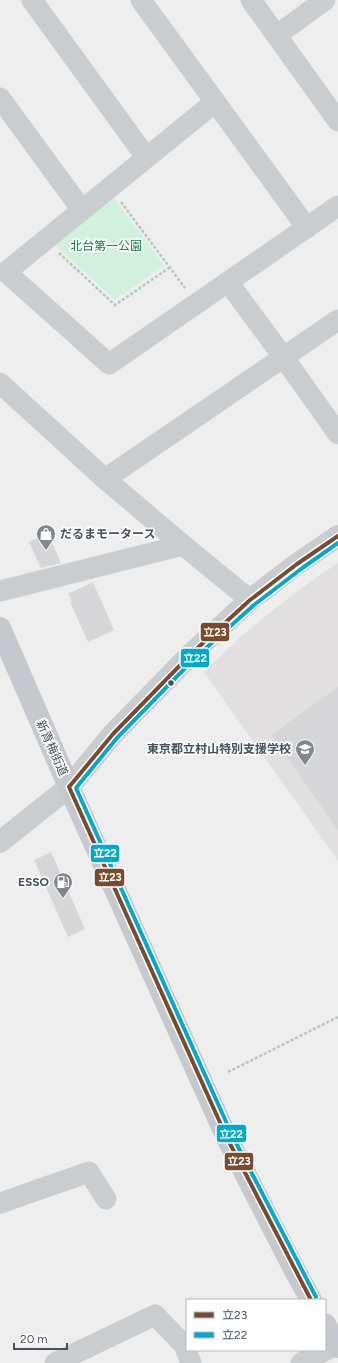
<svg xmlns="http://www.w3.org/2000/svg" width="338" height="1363" viewBox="0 0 338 1363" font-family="Figtree,'Noto Sans JP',sans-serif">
  <rect width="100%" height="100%" fill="#efeeee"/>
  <polygon fill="#e1dfe0" points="338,563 338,861 204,672 237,640 269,613 311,581"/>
  <polygon fill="#d1f0de" points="113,197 164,265 115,300 54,244"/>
  <g fill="#d6d6d9">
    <polygon points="48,533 61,563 41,568 29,542"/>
    <polygon points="93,582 114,630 88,642 70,602 72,601 68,594"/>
    <polygon points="338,687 338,830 271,735"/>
    <polygon points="51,852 85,929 68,937 34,860"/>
  </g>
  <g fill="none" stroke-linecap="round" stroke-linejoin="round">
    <g stroke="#b7c4c1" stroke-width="2.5" stroke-dasharray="3 2" stroke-linecap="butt">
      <polyline points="121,202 185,288"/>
      <polyline points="59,253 115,305 169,268"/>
      <polyline points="228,1072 338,1017"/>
    </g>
    <g stroke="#cacdd0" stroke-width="21">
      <polyline points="32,0 146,157"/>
      <polyline points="141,0 307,228"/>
      <polyline points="251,0 338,121"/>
      <polyline points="277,35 325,0"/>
      <polyline points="0,98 82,210"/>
      <polyline points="215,102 6,272 109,364 338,206"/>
      <polyline points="228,282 284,358 338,434"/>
      <polyline points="0,383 105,479 183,545 250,600"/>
      <polyline points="105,479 338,320"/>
      <polyline points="0,591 183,545"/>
      <polyline points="0,1203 89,1172 106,1199"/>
      <polyline points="55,1363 155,1315 184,1345 191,1363"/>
      <polyline points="301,1363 336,1345"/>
    </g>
    <polyline stroke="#cacdd0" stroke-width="22" points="0,842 69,787 113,734 192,653 250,600 297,564 338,536"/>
    <g stroke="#c5c9ce" stroke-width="22">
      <polyline points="0,628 69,787 227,1138 292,1265 311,1300"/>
      <polyline points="325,1324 338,1347"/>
    </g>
    <defs>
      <polyline id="bus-1" points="311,1300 227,1138 69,787 113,734 192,653 250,600 297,564 338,536"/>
      <polyline id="bus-2" points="316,1297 232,1135 76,788 117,738 196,657 254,605 301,569 338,543"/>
    </defs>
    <use href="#bus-1" stroke="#fff" stroke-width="7"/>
    <use href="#bus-2" stroke="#fff" stroke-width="7"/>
    <use href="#bus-1" stroke="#7a4b2a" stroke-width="4"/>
    <use href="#bus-2" stroke="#00a9ce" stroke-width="4"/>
  </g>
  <defs>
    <symbol id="shop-pin" viewBox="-11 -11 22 30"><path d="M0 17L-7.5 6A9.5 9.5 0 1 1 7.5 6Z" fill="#80878f" stroke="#fff"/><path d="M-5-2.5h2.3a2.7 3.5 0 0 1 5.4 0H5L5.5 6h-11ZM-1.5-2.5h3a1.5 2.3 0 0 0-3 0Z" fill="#fff"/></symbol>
    <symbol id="school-pin" viewBox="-11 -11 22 30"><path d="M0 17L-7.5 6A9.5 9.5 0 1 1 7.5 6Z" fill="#80878f" stroke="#fff"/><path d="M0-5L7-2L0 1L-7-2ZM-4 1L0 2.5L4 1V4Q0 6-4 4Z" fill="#fff"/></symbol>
    <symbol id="fuel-pin" viewBox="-11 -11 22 30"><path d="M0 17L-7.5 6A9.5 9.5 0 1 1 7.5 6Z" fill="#80878f" stroke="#fff"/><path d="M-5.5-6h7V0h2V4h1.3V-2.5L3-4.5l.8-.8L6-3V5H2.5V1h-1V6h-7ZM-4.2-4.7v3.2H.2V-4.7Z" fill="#fff"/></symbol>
  </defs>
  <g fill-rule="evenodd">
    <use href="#shop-pin" x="35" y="523" width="22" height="30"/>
    <use href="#school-pin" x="294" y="738" width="22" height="30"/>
    <use href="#fuel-pin" x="52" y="871" width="22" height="30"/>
  </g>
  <circle fill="#45505c" stroke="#fff" stroke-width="1.5" cx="171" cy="683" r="3.5"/>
  <g text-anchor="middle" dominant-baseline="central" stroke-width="3.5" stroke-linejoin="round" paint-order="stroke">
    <g font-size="12" fill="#11814c" stroke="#fff">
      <text x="106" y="246">北台第一公園</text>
    </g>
    <g font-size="12" font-weight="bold" fill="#45505c" stroke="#fff" text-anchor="end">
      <text x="60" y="534" text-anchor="start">だるまモータース</text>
      <text x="291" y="749">東京都立村山特別支援学校</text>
      <text x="49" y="882">ESSO</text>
    </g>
    <g font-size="12" fill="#45505c" stroke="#fff">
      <text transform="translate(52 748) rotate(66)">新青梅街道</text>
    </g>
  </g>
  <g stroke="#fff" stroke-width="1.5">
    <rect x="200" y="622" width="30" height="20" rx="4" fill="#7a4b2a"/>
    <rect x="180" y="648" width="30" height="20" rx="4" fill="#00a9ce"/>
    <rect x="90" y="844" width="30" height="19" rx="4" fill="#00a9ce"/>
    <rect x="94" y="868" width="31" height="19" rx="4" fill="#7a4b2a"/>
    <rect x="216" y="1124" width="31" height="19" rx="4" fill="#00a9ce"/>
    <rect x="224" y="1152" width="30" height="19" rx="4" fill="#7a4b2a"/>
  </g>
  <g font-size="11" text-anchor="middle" font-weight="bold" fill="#fff">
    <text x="215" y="636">立23</text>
    <text x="195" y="662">立22</text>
    <text x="105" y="857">立22</text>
    <text x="110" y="881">立23</text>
    <text x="231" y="1138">立22</text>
    <text x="239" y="1165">立23</text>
  </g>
  <rect x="186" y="1299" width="140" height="52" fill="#ffffff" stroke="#b5b9be"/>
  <rect x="194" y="1312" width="20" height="6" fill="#7a4b2a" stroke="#b5b9be"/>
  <text x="222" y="1319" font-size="12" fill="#45505c">立23</text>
  <rect x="194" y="1332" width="20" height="6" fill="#00a9ce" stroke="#b5b9be"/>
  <text x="222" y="1339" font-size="12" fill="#45505c">立22</text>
  <path d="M14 1343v6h53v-6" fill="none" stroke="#45505c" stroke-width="2"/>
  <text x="20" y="1343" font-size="12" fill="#45505c" stroke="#ffffff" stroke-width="3" paint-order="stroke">20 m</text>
</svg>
